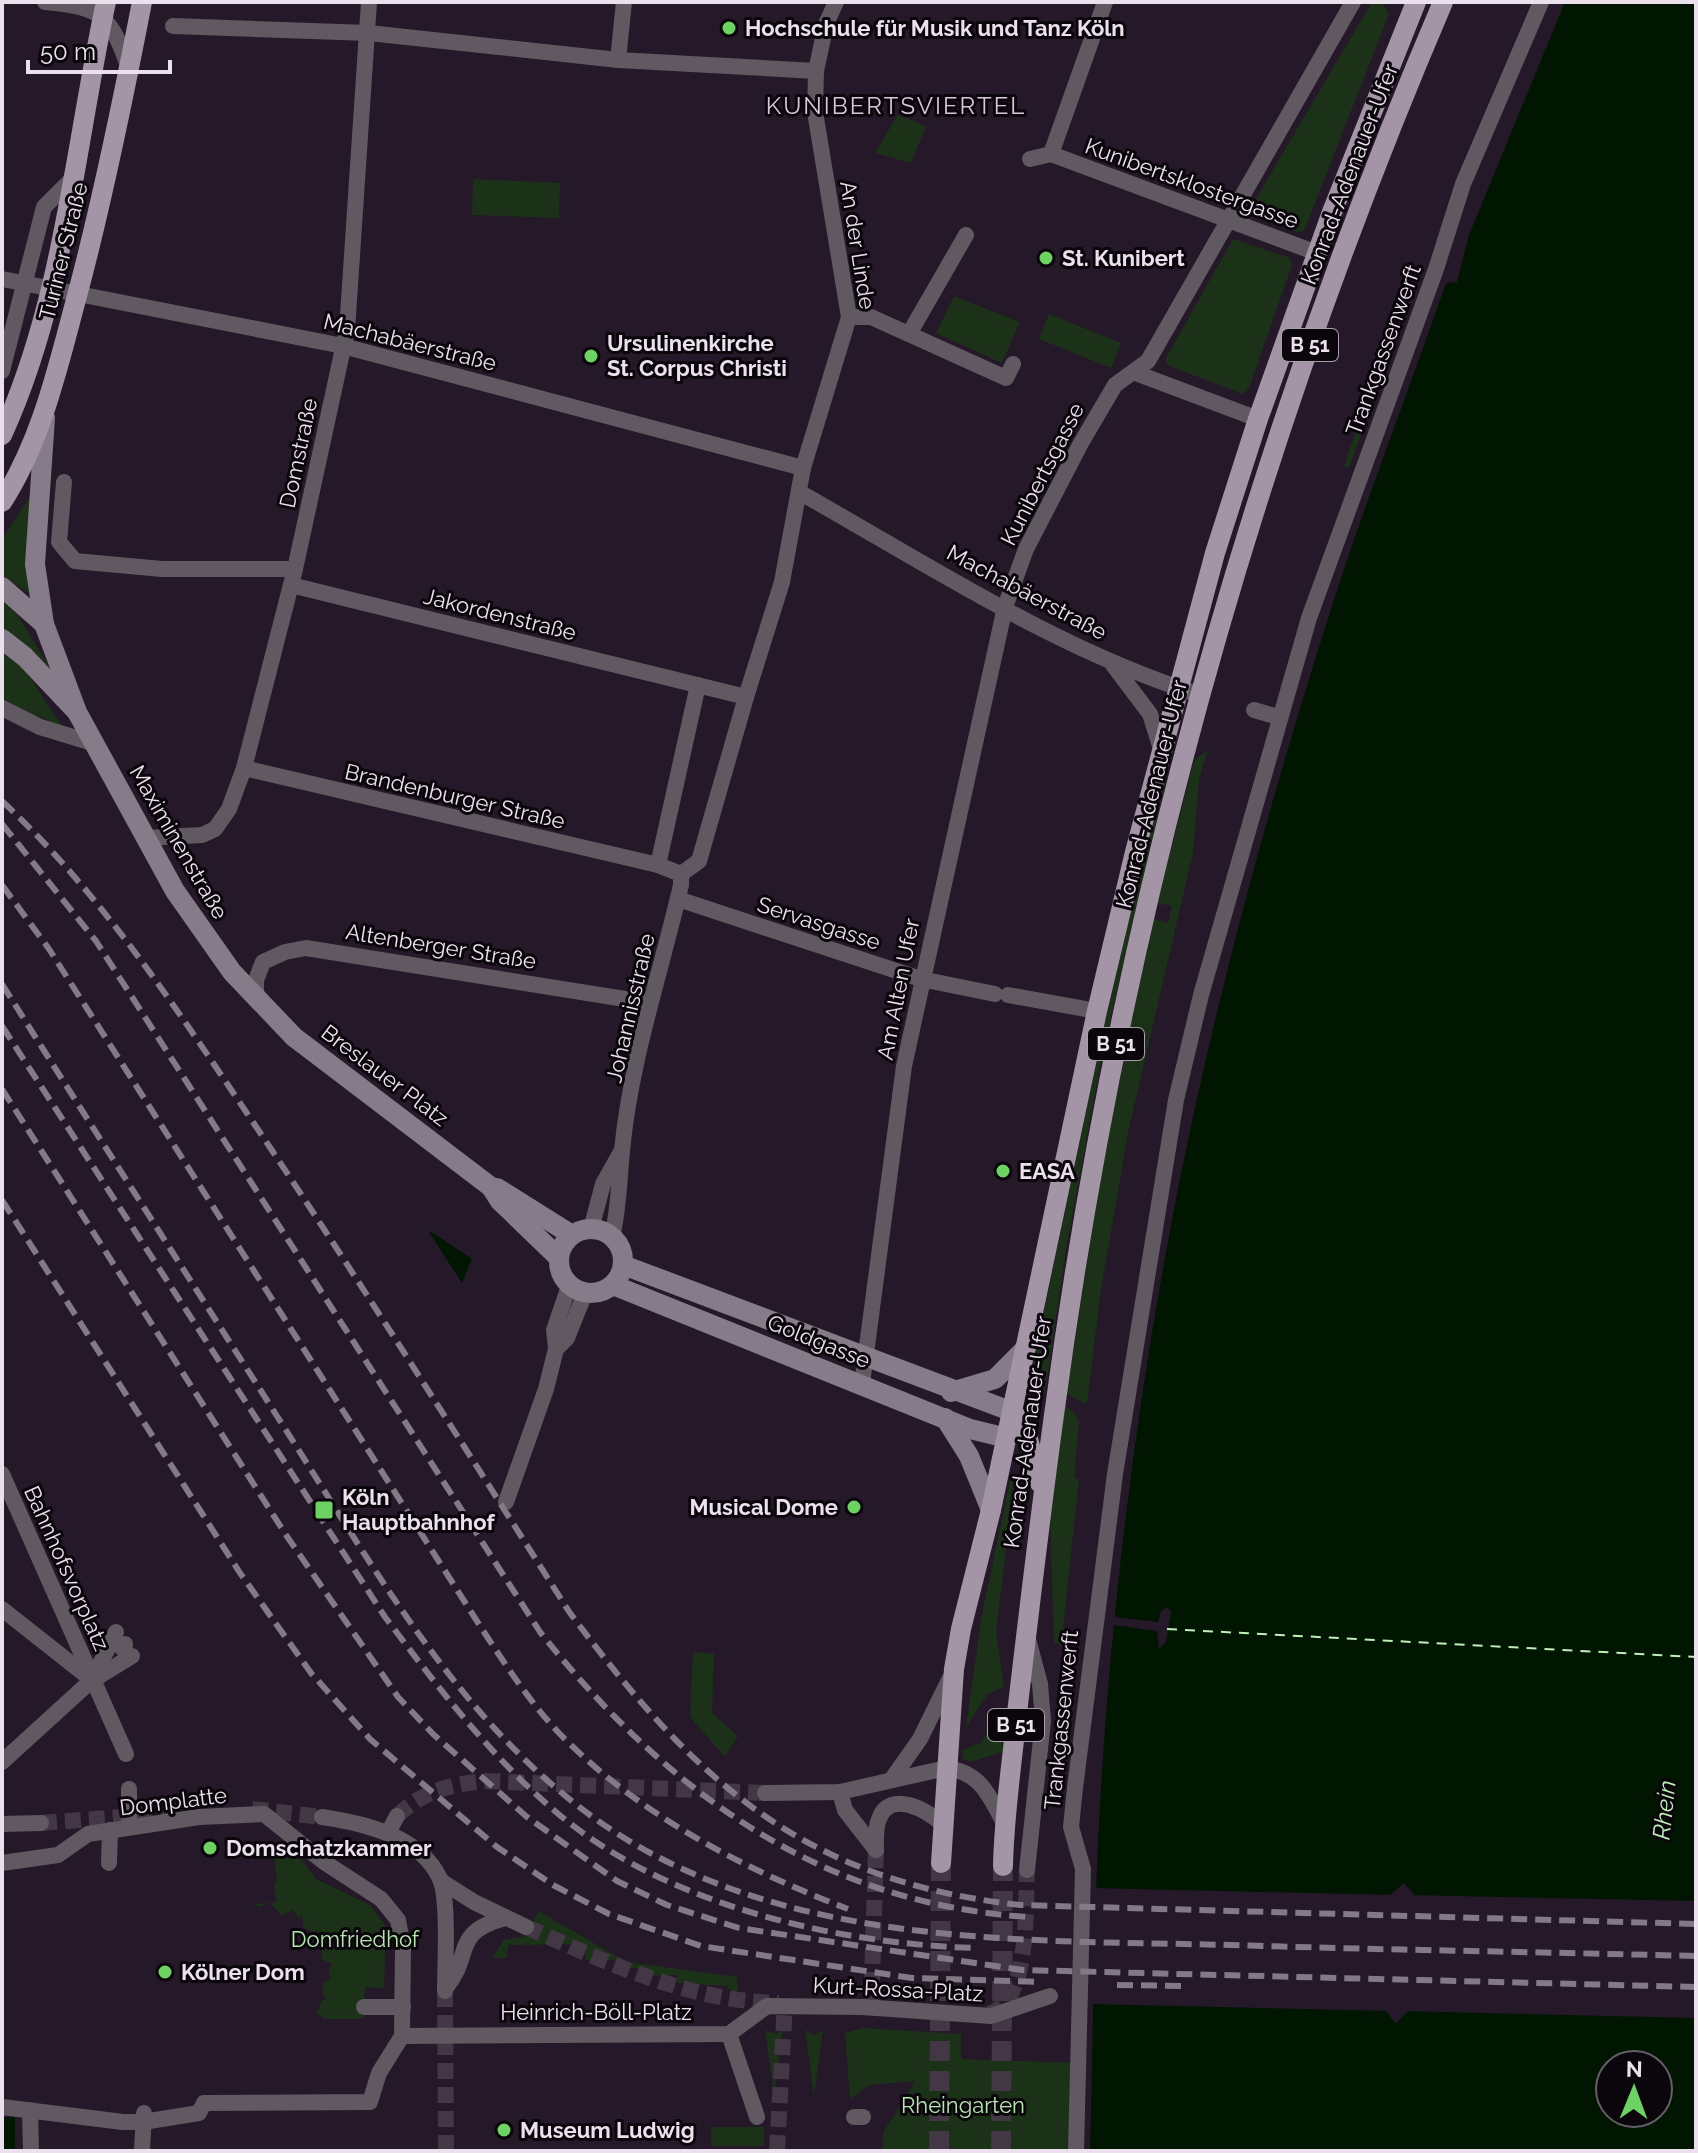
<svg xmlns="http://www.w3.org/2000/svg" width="1698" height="2153" viewBox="0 0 1698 2153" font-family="Raleway,sans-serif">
  <rect width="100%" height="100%" fill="#251828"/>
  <g fill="#1b3218">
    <polygon points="1372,2 1383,4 1389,14 1304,231 1297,232 1253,215 1251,207"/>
    <polygon points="898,115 926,126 911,163 875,153"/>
    <polygon points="473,179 560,183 559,218 472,215"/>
    <polygon points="1233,239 1290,258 1292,265 1249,388 1243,394 1169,366 1165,360"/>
    <polygon points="954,296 1020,322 1002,363 936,333"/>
    <polygon points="1049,314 1121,343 1111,368 1039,339"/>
    <polygon points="1366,402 1372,404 1349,468 1344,466"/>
    <polygon points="31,495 32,592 27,592 2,575 2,539"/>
    <polygon points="2,601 17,614 58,681 2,631"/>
    <polygon points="2,647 21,663 62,727 2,700"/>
    <polygon points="1180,719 1101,1061 1067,1244 1045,1391 1028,1388 1115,971"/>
    <polygon points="1208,749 1199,780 1193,853 1129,1128 1101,1289 1087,1403 1082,1403 1067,1393 1103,1160 1153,919 1168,923 1172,906 1157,903 1194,761"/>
    <polygon points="1065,1405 1075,1414 1079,1422 1074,1478 1079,1480 1061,1646 1054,1642 1050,1517"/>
    <polygon points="1011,1476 1015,1476 996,1632 1004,1687 987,1695 966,1727 982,1614"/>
    <polygon points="693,1652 714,1654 712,1713 738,1736 725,1757 690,1717"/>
    <polygon points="1006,1707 1006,1751 970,1762 963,1759 962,1750 981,1743 991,1726 998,1729 1001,1723 994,1720 1000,1710"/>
    <polygon points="279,1851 298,1855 316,1879 370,1905 386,1927 384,1988 365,1987 364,2019 324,2019 317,2013 322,2000 326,2000 321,1990 324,1990 323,1984 332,1977 328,1976 331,1963 323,1960 321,1953 326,1943 321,1943 317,1930 314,1933 303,1927 302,1916 299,1918 292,1910 282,1915 269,1903 260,1907 254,1904 274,1903 278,1899 275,1896 274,1882 277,1881 274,1855"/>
    <polygon points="538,1911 627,1962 737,1977 737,1999 727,1986 677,1983 677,1975 646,1976 646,1968 616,1968 615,1960 585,1960 584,1944 508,1945 507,1958 492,1958 504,1940 527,1936"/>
    <polygon points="863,2028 961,2034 961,2059 1080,2063 1076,2151 882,2151 884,2131 915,2081 869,2085 850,2099 845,2033"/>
    <polygon points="783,2029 774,2095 765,2030 776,2034"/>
    <polygon points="805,2030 815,2035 823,2030 814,2096"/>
    <rect x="711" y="2127" width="53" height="19"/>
  </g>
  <g fill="#001600" fill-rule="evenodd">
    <path d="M1565,2H1696V2151H1090C1093,2049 1093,1946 1098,1843C1111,1570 1150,1292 1214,1025C1251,870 1296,715 1346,563C1378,469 1414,376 1446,283L1457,282L1469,235ZM1404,1883L1415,1896L1408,2011L1396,2024L1386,2011L1390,1895ZM1610,2065H1658V2113H1610Z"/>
    <polygon points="430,1231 472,1259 462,1283 429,1232"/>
    <rect x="2" y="2117" width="13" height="34"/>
  </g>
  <g fill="#251828">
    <polygon points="1167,1607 1171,1612 1166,1642 1159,1649 1157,1631 1113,1625 1114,1617 1158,1622 1161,1611"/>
    <polygon points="1093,1888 1396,1895 1391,2011 1090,2004"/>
    <polygon points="1409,1895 1696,1901 1696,2018 1402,2011"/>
  </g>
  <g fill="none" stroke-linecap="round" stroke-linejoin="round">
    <polyline stroke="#bef0b8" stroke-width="2" stroke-dasharray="10 8" stroke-linecap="butt" points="1167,1629 1696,1657"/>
    <g stroke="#433645" stroke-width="16" stroke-dasharray="16 8" stroke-linecap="butt">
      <polyline points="252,1809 322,1817"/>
      <path d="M397,1816C423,1791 451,1784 486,1781L765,1793"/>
      <polyline points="41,1823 189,1812"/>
      <path d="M526,1927C609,1963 687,2001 779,2003"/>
      <polyline points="445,1991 446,2151"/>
      <polyline points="871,2012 876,1850"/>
      <path d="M989,2014C1031,2000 1025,1907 1027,1870"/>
      <polyline points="777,2151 785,2003"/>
    </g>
    <g stroke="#433645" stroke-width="20" stroke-dasharray="20 10" stroke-linecap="butt">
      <polyline points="939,2151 941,1863"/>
      <polyline points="1001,2151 1003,1866"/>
    </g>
    <g stroke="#605961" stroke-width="16">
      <path d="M45,2C102,7 111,16 129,69"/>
      <polyline points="173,26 369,33 618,60 816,71"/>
      <polyline points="618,60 624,2"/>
      <polyline points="1051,154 1317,253"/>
      <polyline points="1051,154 1105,2"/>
      <polyline points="1030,159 1051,154"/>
      <polyline points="2,279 343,346 803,468"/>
      <polyline points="849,317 871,317 1006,378 1013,364"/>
      <polyline points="909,334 966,235"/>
      <polyline points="2,371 44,207 74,177"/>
      <polyline points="1133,372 1258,419"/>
      <polyline points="64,482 59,542 75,561 162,569 295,569"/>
      <path d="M799,492C929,565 1057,650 1200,695"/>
      <polyline points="291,585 746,697 782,582 803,468 849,317 815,112 816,71 826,24 836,2"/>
      <polyline points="1113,665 1150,714 1162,752"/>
      <polyline points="2,708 40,727 96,744"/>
      <polyline points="1254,710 1278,717"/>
      <polyline points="244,768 658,865"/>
      <polyline points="145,838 202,835 215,829 229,809 244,768 295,569 347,330 369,2"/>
      <polyline points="681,874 699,861 746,697"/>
      <polyline points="678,899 921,979 995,994"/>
      <polyline points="1008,995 1097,1011"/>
      <polyline points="256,997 256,980 263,962 285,952 306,948 650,1003"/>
      <polyline points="591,1229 603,1184 621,1152"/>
      <path d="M612,1237C619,1208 619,1181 622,1151C630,1062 661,972 681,885V874L658,865L698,685"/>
      <polyline points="556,1349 567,1338 585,1293"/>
      <polyline points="862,1384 904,1066 1005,607 1026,549 1081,443 1115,385 1148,361 1353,2"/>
      <polyline points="2,1474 126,1754"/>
      <polyline points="506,1502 546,1389 556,1349 554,1330 569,1286"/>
      <polyline points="2,1609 92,1680 2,1762"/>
      <polyline points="125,1644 122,1648 125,1646"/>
      <polyline points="92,1680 116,1632"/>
      <polyline points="93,1680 132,1656"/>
      <polyline points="891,1780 920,1739 950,1678"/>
      <polyline points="129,1789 129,1827"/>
      <polyline points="840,1792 845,1810 876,1850"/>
      <path d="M765,1793L840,1792L946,1768C980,1772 989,1795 1004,1823"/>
      <path d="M322,1817C363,1823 421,1836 440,1879C449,1899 445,1966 445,1991"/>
      <polyline points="2,1824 41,1823"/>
      <polyline points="388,1833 397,1816"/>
      <path d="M876,1850C876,1840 875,1828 879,1819C889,1789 928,1810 942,1824"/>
      <polyline points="2,1863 58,1855 88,1834 199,1817 264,1814 324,1862 381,1899 398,1920 403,1947 402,2036"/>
      <polyline points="109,1863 110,1830"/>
      <polyline points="1027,1870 1043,1721 1040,1684 1028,1639"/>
      <polyline points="441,1881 474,1902 526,1927"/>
      <path d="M445,1989C474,1955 450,1933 505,1918"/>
      <polyline points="364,2007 403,2007"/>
      <polyline points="729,2034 757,2117"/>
      <polyline points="2,2107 123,2122 143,2122 199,2113 204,2103 370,2102 379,2073 402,2036 729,2034 767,2006 862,2007 991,2016 1050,1996"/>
      <polyline points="30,2110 31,2151"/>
      <polyline points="854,2117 863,2117"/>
      <polyline points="142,2151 144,2113"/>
      <polyline points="1076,2151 1083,1869 1071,1827 1075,1788 1115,1474 1176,1100 1201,995 1309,618 1436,269 1463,184 1541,2"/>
    </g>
    <g stroke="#867b88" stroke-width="20">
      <polyline points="45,418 35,564 44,624 77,712 175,891 232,972 294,1037 491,1187 500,1201 559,1258"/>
      <polyline points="2,587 44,624"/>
      <polyline points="2,639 25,657 76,711"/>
      <polyline points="497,1188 572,1235"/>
      <circle cx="591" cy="1261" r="32"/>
      <polyline points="623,1265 1013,1412"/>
      <polyline points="613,1285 970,1429 1007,1438"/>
      <polyline points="951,1392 995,1379 1026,1348"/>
      <polyline points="945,1418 969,1456 991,1510"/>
    </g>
    <g stroke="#a395a6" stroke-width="20">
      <path d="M2,435C64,300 75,146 106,2"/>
      <path d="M2,502C42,440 58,366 77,296C103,199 123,100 142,2"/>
      <polyline points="1013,1412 1026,1432 1040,1483"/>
      <polyline points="941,1863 954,1669 961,1629 991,1510 1097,1011 1135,852 1215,553 1258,419 1332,212 1416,2"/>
      <path d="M1003,1866C1004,1817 1011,1770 1016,1722C1028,1619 1040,1517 1054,1415C1119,928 1250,453 1443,2"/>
    </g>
    <g stroke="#847987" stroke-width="6" stroke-dasharray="16 8" stroke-linecap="butt">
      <path d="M2,801C94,887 164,990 234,1094C350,1265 459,1439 570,1613C696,1782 803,1881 1020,1905L1696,1924"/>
      <path d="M2,824L96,941L540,1632C668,1792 818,1903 1028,1917"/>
      <path d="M2,885L49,949L482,1629C505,1664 529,1701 558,1732C637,1814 743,1869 848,1909"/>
      <path d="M2,984C92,1127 184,1270 275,1413C372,1563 466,1739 621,1836C801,1948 1028,1940 1231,1945C1386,1950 1541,1952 1696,1956"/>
      <path d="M2,1026L385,1617C437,1686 490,1756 556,1812C665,1905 836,1944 976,1948"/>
      <polyline points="2,1089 286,1535 398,1697 433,1734 527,1817 617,1881 667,1905 739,1928 1022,1970 1696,1987"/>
      <polyline points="2,1200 240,1573 311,1673 370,1739 497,1847 553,1885 609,1914 701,1946 912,1978 1041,1982"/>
      <polyline points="1117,1985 1185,1986"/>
    </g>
  </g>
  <g fill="#6cd362" stroke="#0b060c" stroke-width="3">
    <circle cx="729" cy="28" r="8"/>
    <circle cx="1046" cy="258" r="8"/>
    <circle cx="591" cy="356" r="8"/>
    <circle cx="1003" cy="1171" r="8"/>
    <circle cx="854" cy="1507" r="8"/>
    <rect x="314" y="1500" width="20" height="20" rx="4"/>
    <circle cx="210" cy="1848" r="8"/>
    <circle cx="165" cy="1972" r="8"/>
    <circle cx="504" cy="2130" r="8"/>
  </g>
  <g text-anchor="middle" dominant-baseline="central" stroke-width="6" stroke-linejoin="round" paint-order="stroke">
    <g fill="#0b060c" stroke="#a79fa9" stroke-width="2">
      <rect x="1282" y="329" width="56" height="32" rx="6"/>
      <rect x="1088" y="1028" width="56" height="32" rx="6"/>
      <rect x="988" y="1709" width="56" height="32" rx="6"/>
    </g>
    <g font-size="20" font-weight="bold" fill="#eae1ec">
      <text x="1310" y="345">B 51</text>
      <text x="1116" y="1044">B 51</text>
      <text x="1016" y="1725">B 51</text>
    </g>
    <g font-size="22" font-weight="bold" fill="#eae1ec" stroke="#0b060c" text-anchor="start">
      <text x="745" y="28">Hochschule für Musik und Tanz Köln</text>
      <text x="1062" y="258">St. Kunibert</text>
      <text x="607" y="343">Ursulinenkirche<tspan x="607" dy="25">St. Corpus Christi</tspan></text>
      <text x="1019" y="1171">EASA</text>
      <text x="342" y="1497">Köln<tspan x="342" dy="25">Hauptbahnhof</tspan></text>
      <text x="838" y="1507" text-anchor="end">Musical Dome</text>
      <text x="226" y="1848">Domschatzkammer</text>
      <text x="181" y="1972">Kölner Dom</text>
      <text x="520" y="2130">Museum Ludwig</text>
    </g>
    <g font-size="22" fill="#eae1ec" stroke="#0b060c">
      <text transform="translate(1349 174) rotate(-69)">Konrad-Adenauer-Ufer</text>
      <text transform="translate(1192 183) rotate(20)">Kunibertsklostergasse</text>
      <text transform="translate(858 245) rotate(81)">An der Linde</text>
      <text transform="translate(63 251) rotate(-76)">Turiner Straße</text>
      <text transform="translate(410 342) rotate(14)">Machabäerstraße</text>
      <text transform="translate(1383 350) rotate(-70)">Trankgassenwerft</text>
      <text transform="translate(298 453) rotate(-78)">Domstraße</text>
      <text transform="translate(1042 474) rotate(-63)">Kunibertsgasse</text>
      <text transform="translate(1027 592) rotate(28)">Machabäerstraße</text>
      <text transform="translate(500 614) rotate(14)">Jakordenstraße</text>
      <text transform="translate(1151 794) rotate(-76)">Konrad-Adenauer-Ufer</text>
      <text transform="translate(455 796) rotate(13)">Brandenburger Straße</text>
      <text transform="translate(179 842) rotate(60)">Maximinenstraße</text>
      <text transform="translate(819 923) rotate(18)">Servasgasse</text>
      <text transform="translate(441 946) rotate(9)">Altenberger Straße</text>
      <text transform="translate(898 989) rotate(-79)">Am Alten Ufer</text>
      <text transform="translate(630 1008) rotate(-77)">Johannisstraße</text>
      <text transform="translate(385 1075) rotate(37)">Breslauer Platz</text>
      <text transform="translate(819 1341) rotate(22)">Goldgasse</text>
      <text transform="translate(1027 1432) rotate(-82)">Konrad-Adenauer-Ufer</text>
      <text transform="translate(67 1568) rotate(66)">Bahnhofsvorplatz</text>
      <text transform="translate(1061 1720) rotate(-84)">Trankgassenwerft</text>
      <text transform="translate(173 1801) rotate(-7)">Domplatte</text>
      <text transform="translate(898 1989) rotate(3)">Kurt-Rossa-Platz</text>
      <text x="596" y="2012">Heinrich-Böll-Platz</text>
    </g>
    <g font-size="22" fill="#b5e6af" stroke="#0b060c">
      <text x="355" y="1939">Domfriedhof</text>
      <text x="963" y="2105">Rheingarten</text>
    </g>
    <g font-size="24" letter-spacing="2" fill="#d8c6dc" stroke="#0b060c">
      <text x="896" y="105">KUNIBERTSVIERTEL</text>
    </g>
    <g font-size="24" font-style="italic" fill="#bef0b8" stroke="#0b060c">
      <text transform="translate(1664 1810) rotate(-84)">Rhein</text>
    </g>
  </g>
  <rect width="1698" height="2153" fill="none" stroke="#eae1ec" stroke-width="8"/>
  <g transform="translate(1634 2089) rotate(1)"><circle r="38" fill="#0b060c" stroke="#645e66" stroke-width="2"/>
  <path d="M0-6L14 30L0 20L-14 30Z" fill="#6cd362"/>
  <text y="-12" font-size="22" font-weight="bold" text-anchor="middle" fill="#eae1ec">N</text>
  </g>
  <path d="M28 60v12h142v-12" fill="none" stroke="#eae1ec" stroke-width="4"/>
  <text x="40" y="60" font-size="24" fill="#eae1ec" stroke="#0b060c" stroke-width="6" paint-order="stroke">50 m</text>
</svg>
